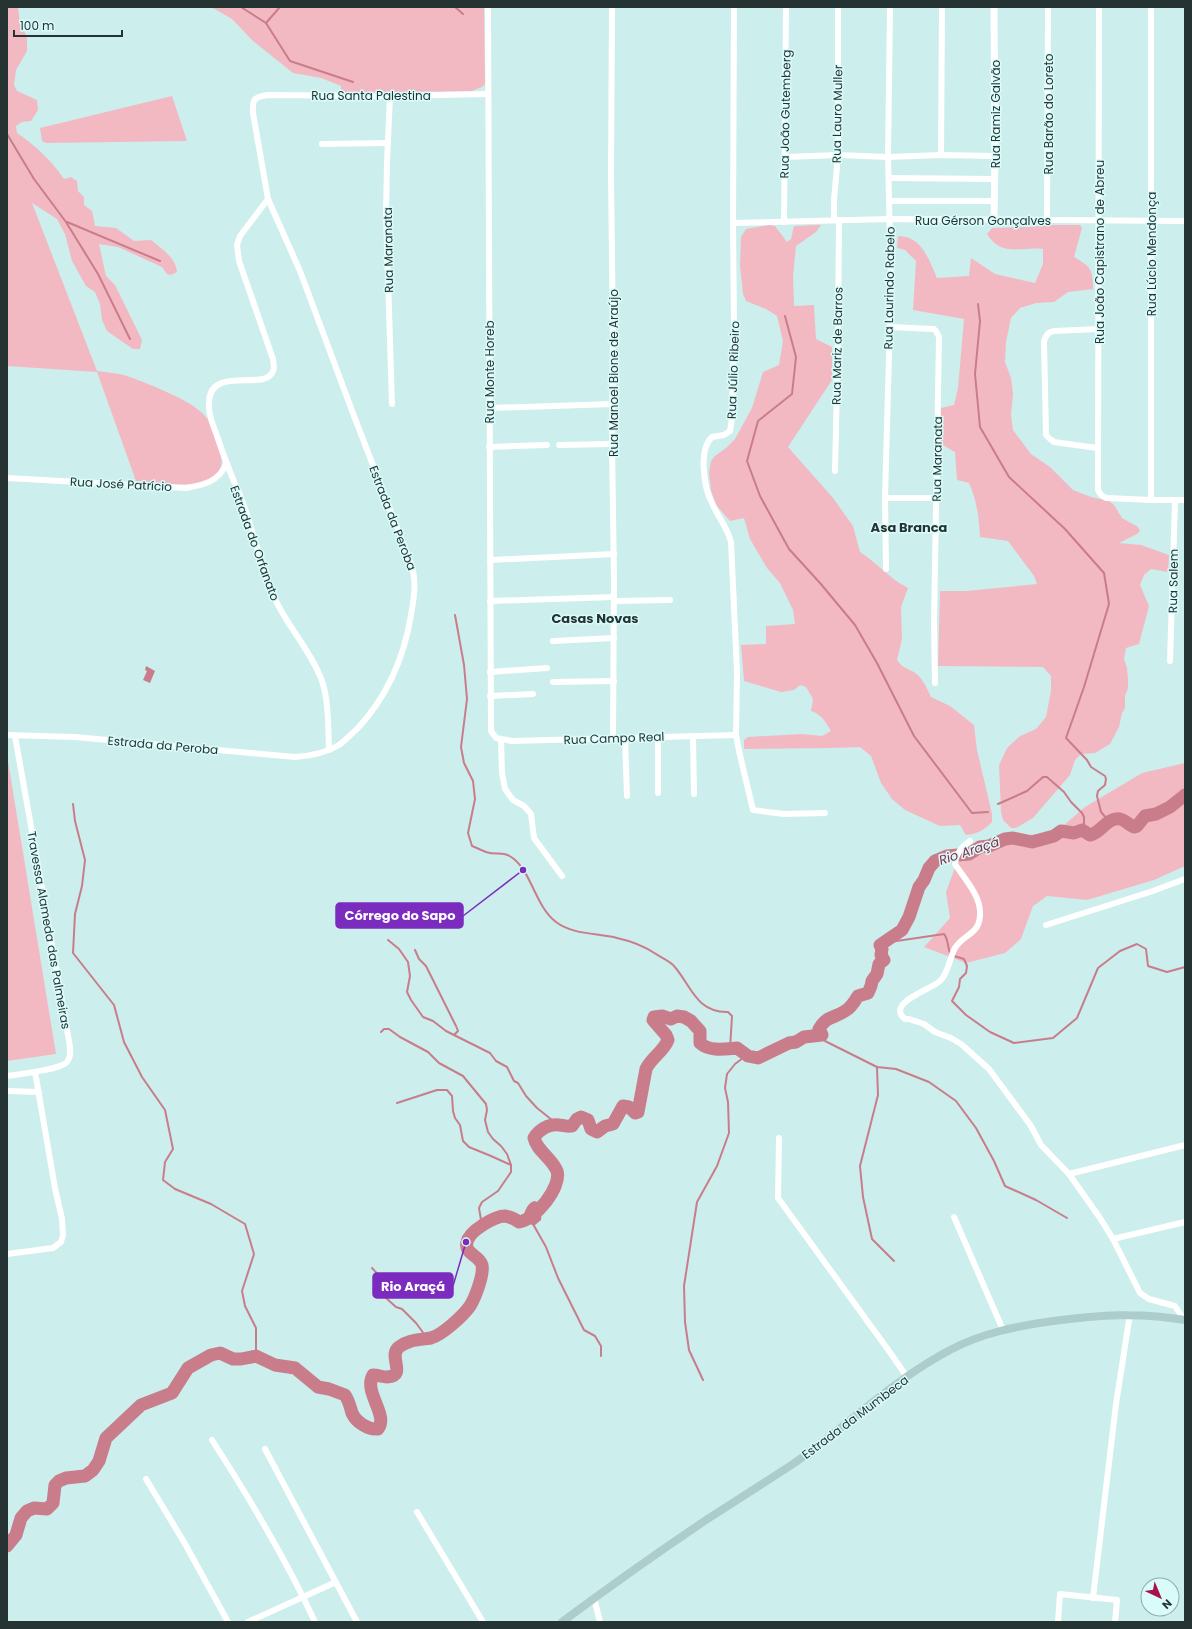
<svg xmlns="http://www.w3.org/2000/svg" width="1192" height="1629" viewBox="0 0 1192 1629" font-family="Poppins,sans-serif">
  <rect width="100%" height="100%" fill="#cceeed"/>
  <g fill="#f3b9c3">
    <path d="M7,7H18L20,24L27,37V51L16,70L14,85L17,91L37,100L38,110L31,121L22,122L16,126L17,133C35,145 52,161 64,179L71,177L77,181L78,191L84,197V205L92,211L95,226L116,228L134,241L151,240C162,249 176,258 177,272L171,275L167,274L162,267L118,247L99,244L106,276L115,285L142,340L140,349H133L107,331L102,320L100,304L95,292L86,286L72,261L65,234L57,219L32,203L97,371C106,372 115,373 124,375C144,382 192,400 205,416C213,424 215,439 219,450C223,461 223,472 211,478C192,490 157,482 136,481L97,372L7,366Z"/>
    <polygon points="211,7 484,7 485,84 482,87 472,91 341,93 341,86 321,78 293,73 253,41 232,19"/>
    <polygon points="172,96 187,141 46,143 42,141 40,128"/>
    <path d="M769,225L775,226L787,242L791,239L794,226L821,225L816,232L796,246L793,276L794,306L814,305L816,339L832,347V380L788,447L833,498L853,526L860,552C877,563 890,579 908,588L901,607L902,639L897,660C904,669 903,666 912,671C921,675 927,688 931,697L950,706L974,725L977,750L992,814V822C985,830 977,834 966,835L960,825L940,826L905,810L892,799L881,783L871,756L860,747L830,748L744,749V740L748,737L802,734L822,736L831,731C826,722 821,714 811,711L813,699L806,687L800,685L794,690L781,692L744,681L741,645L766,644V626L795,624L793,610L780,583L767,568L750,539L744,518L730,521L716,505L711,490L709,473L711,461L715,456L726,448L735,439L752,408L763,372L779,365L783,341L777,316L766,309L746,301L743,294L740,266L741,237L746,229Z"/>
    <path d="M1048,225H1080L1082,228L1074,257C1091,267 1093,269 1093,289L1068,292L1054,302L1036,303L1020,308L1011,318L1006,342L1005,362L1011,378L1013,394L1011,415L1013,430L1031,454L1050,467L1073,490L1091,497L1109,501L1114,505L1122,518L1138,527L1140,531L1137,534L1119,543L1141,545L1169,555L1168,572L1151,569L1144,575L1140,585L1149,606L1139,644L1126,648L1124,659L1127,668L1128,680V688L1125,696V708L1122,713L1119,727L1110,744L1095,753L1081,754L1075,760L1070,775L1033,818L1016,828H1011L1003,820L1001,812L999,765L1007,748L1020,736L1036,729L1046,717L1051,691V676L1043,667L938,666L940,591H967L1037,584L1034,576L1008,541L980,537C979,518 977,501 969,483L957,480L955,452L941,444V408L954,405L958,388L964,319L913,310L916,261L905,250L897,248L898,236C922,236 929,260 937,278L969,276L971,258L995,274L1035,283L1043,264V249C1021,246 1002,258 987,234L992,228L1028,227Z"/>
    <polygon points="7,755 56,1054 7,1061"/>
    <polygon points="1185,763 1185,866 1154,880 1087,900 1047,896 1033,906 1021,939 1005,953 966,963 924,947 950,918 946,892 957,862 1001,838 1056,832 1085,807 1142,773"/>
  </g>
  <g fill="#c97d8b">
    <polygon points="146,666 155,671 150,683 143,680 147,671 145,670"/>
    <path d="M534,1201L538,1202C542,1209 542,1213 541,1220L534,1226L525,1221L523,1218C525,1210 527,1204 534,1201Z"/>
  </g>
  <g fill="none" stroke-linecap="round" stroke-linejoin="round">
    <g stroke="#c97d8b" stroke-width="2">
      <polyline points="241,7 266,23 290,61 353,82"/>
      <polyline points="455,7 463,14"/>
      <polyline points="266,23 280,7"/>
      <polyline points="7,134 34,179 66,222 98,274 130,339"/>
      <polyline points="67,222 160,261"/>
      <polyline points="978,304 980,321 975,374 980,427 1009,477 1065,529 1104,573 1109,604 1084,687 1066,738 1087,760 1091,767 1105,776 1106,779 1105,785 1098,791 1097,796 1101,812 1107,819 1112,820"/>
      <polyline points="785,316 796,357 792,394 758,421 747,461 760,496 789,549 820,583 855,625 877,663 914,736 972,813 988,812"/>
      <path d="M455,615L464,665L467,699L461,747L464,763L473,781L475,799L468,833L472,846C477,848 481,850 486,852C497,856 503,850 514,859C532,874 536,907 556,922C573,935 598,933 617,938C631,941 644,946 656,954C662,958 670,961 674,966C691,985 696,1013 728,1012L732,1016L730,1049"/>
      <polyline points="73,804 75,821 85,860 82,886 75,914 73,953 114,1005 124,1042 142,1077 165,1110 173,1149 165,1162 163,1180 175,1189 211,1204 245,1224 254,1254 242,1291 245,1306 256,1328 256,1356"/>
      <polyline points="998,804 1027,791 1043,777 1047,777 1064,792 1071,802 1082,813 1084,817 1084,831"/>
      <polyline points="388,940 399,949 408,962 410,976 407,992 411,1000 423,1017 433,1021 446,1031 490,1053 496,1061 507,1067 514,1081 518,1083 526,1096 537,1108 557,1124"/>
      <path d="M883,943L944,934C949,940 947,948 951,955L964,959L967,966L966,973L960,979L959,987L952,1001L966,1015L990,1032L1014,1043L1053,1038L1077,1018L1098,968L1120,951L1137,944L1146,949L1148,966L1167,972L1185,967"/>
      <polyline points="415,950 419,959 426,966 456,1026 458,1031 454,1035"/>
      <polyline points="381,1032 384,1029 389,1029 400,1037 428,1052 439,1063 463,1076 486,1104 487,1110 485,1120 488,1132 493,1139 501,1146 507,1154 511,1165 511,1172 498,1191 482,1202 479,1208 482,1226"/>
      <polyline points="820,1036 825,1041 877,1067 896,1069 929,1082 956,1101 976,1128 994,1161 1005,1186 1036,1200 1067,1218"/>
      <polyline points="877,1067 878,1095 860,1166 863,1197 872,1239 894,1261"/>
      <polyline points="397,1103 437,1090 447,1090 452,1096 453,1111 455,1118 460,1125 463,1141 469,1147 491,1156 511,1165"/>
      <polyline points="533,1224 546,1247 558,1278 584,1330 595,1336 601,1346 601,1356"/>
      <polyline points="372,1268 383,1280 386,1298 396,1307 402,1309 416,1323 427,1338"/>
      <polyline points="703,1380 689,1350 685,1322 684,1286 697,1202 717,1166 729,1133 728,1102 725,1088 727,1074 735,1064 747,1055"/>
    </g>
    <path stroke="#c97d8b" stroke-width="13" d="M7,1546L16,1535L21,1518L27,1511L34,1508L47,1509L53,1503L55,1485L59,1481L66,1478L85,1476L93,1470L99,1461L106,1438L141,1405L172,1393L188,1368L211,1355L220,1353L233,1359H241L256,1356L275,1365L295,1368L318,1387L329,1389L345,1395C349,1401 350,1406 352,1413C356,1422 368,1430 378,1429C389,1415 363,1392 373,1375C378,1375 382,1377 387,1377C408,1376 387,1356 399,1347C409,1339 420,1340 431,1338C442,1335 463,1316 470,1306C475,1298 484,1275 482,1265C479,1255 464,1254 467,1242C469,1231 495,1216 505,1216C511,1217 515,1219 519,1222C535,1220 562,1187 557,1171C552,1158 537,1151 534,1138C539,1129 549,1124 559,1125C563,1125 567,1127 572,1126L577,1119L581,1117L588,1120L591,1129L597,1132L605,1126L613,1124L623,1106L629,1107L635,1113L638,1112L646,1069C651,1058 664,1051 668,1040L666,1035L653,1020L654,1017L662,1016L671,1019L677,1016L684,1017L691,1021L700,1031V1043C710,1052 725,1049 737,1048L748,1056L758,1058L789,1043L796,1042L804,1037L822,1035L819,1029C826,1016 835,1018 845,1011C851,1008 855,1001 858,996L868,993L871,986L872,981L877,974L879,964L884,960L881,955L882,949L880,945L902,930L909,917L919,887L924,880L929,868L935,861L947,856L969,854L980,847L989,846L1005,839L1013,838L1032,842L1054,836L1061,831L1074,833L1082,830L1090,835C1101,833 1107,817 1120,819C1125,820 1129,825 1134,827L1137,826L1145,816L1156,814L1170,807L1185,795"/>
    <g stroke="#fff" stroke-width="6">
      <polyline points="488,7 491,731 496,738 512,741 736,735"/>
      <polyline points="612,7 611,176 613,339 612,444 614,580 613,738"/>
      <path d="M734,7L733,223L734,325L732,418L730,431L724,435L712,437C698,450 704,488 712,503C718,517 727,527 731,542L737,672L736,735L739,751L753,810L784,814L825,813"/>
      <polyline points="1099,7 1098,490 1101,495 1106,498 1151,500 1185,500"/>
      <polyline points="390,96 387,162 386,215 392,404"/>
      <polyline points="322,144 388,143"/>
      <polyline points="941,155 942,7"/>
      <polyline points="785,157 838,155 888,157 941,155 995,156"/>
      <polyline points="890,178 995,179"/>
      <path d="M268,199L240,236L237,245L239,261L273,359C273,362 275,367 273,371C266,393 206,362 209,407C209,416 213,425 216,433C223,454 230,473 239,493C253,527 260,565 275,599C288,627 311,651 322,681C329,702 328,727 329,750"/>
      <polyline points="889,201 994,201"/>
      <polyline points="834,220 834,200 838,155 838,7"/>
      <polyline points="1047,220 1048,7"/>
      <polyline points="784,222 786,7"/>
      <polyline points="733,223 890,219 1185,221"/>
      <polyline points="889,327 934,329 936,331 939,337 934,622 935,683"/>
      <polyline points="489,408 613,404"/>
      <polyline points="559,445 612,444"/>
      <polyline points="489,447 547,445"/>
      <path d="M1097,448L1054,442L1050,439L1046,435L1044,341C1046,335 1048,332 1054,331L1098,329"/>
      <polyline points="835,471 838,342 839,220"/>
      <path d="M7,478L186,488C203,485 219,482 226,464"/>
      <polyline points="885,498 937,498"/>
      <polyline points="1151,500 1151,7"/>
      <polyline points="490,560 614,554"/>
      <polyline points="886,569 885,498 891,284 888,157 890,7"/>
      <polyline points="490,601 614,597"/>
      <polyline points="614,601 670,600"/>
      <polyline points="553,641 614,638"/>
      <polyline points="1170,661 1175,501"/>
      <polyline points="490,672 547,668"/>
      <polyline points="553,682 614,681"/>
      <polyline points="490,696 533,694"/>
      <path d="M7,735L75,737L295,757C310,756 326,753 339,745C345,741 351,734 357,729C387,697 404,658 411,615C414,597 417,582 411,564L354,416L300,271L268,199L253,113C252,99 254,97 268,95L390,96L488,94"/>
      <polyline points="693,736 694,794"/>
      <polyline points="658,737 658,793"/>
      <polyline points="625,738 627,796"/>
      <polyline points="501,740 502,773 505,789 513,800 524,806 531,814 534,838 562,876"/>
      <path d="M970,841C962,847 956,853 955,864C964,878 980,895 980,912C981,935 964,933 955,948C949,959 949,972 940,981C932,989 885,1003 905,1019H909L924,1024L935,1032L951,1038L961,1044L989,1069L1031,1126L1041,1145L1069,1174L1100,1218L1113,1239L1140,1293L1149,1299L1175,1306L1184,1320"/>
      <polyline points="1046,925 1150,892 1185,879"/>
      <path d="M7,1076C19,1074 60,1070 67,1062C72,1056 70,1047 69,1041L15,736"/>
      <polyline points="7,1091 39,1092"/>
      <polyline points="779,1138 778,1198 889,1351 907,1377"/>
      <polyline points="1069,1174 1185,1145"/>
      <polyline points="954,1217 1003,1330"/>
      <polyline points="1113,1239 1185,1222"/>
      <polyline points="7,1254 53,1248 61,1242 63,1235 62,1219 55,1188 35,1072"/>
      <path d="M212,1440C250,1499 286,1559 315,1622"/>
      <polyline points="265,1449 357,1622"/>
      <polyline points="146,1479 184,1542 228,1622"/>
      <polyline points="417,1512 483,1622"/>
      <polyline points="594,1598 600,1622"/>
      <polyline points="1093,1598 1116,1404 1130,1314"/>
      <polyline points="248,1622 336,1582"/>
      <polyline points="1058,1622 1060,1594 1117,1600 1115,1622"/>
    </g>
    <polyline stroke="#fff" stroke-width="7" points="994,221 995,156 994,7"/>
    <path stroke="#adcdcd" stroke-width="8" d="M562,1622C609,1587 657,1553 706,1520C734,1502 762,1484 790,1466C844,1429 891,1381 950,1350C982,1333 1017,1326 1053,1321C1099,1315 1139,1312 1185,1320"/>
  </g>
  <g text-anchor="middle" dominant-baseline="central" stroke-width="3" stroke-linejoin="round" paint-order="stroke">
    <g font-size="12" fill="#263333" stroke="#d9fcfb">
      <text x="371" y="95">Rua Santa Palestina</text>
      <text transform="translate(785 114) rotate(-89)">Rua João Gutemberg</text>
      <text transform="translate(837 114) rotate(-89)">Rua Lauro Muller</text>
      <text transform="translate(995 114) rotate(-90)">Rua Ramiz Galvão</text>
      <text transform="translate(1048 114) rotate(-90)">Rua Barão do Loreto</text>
      <text x="983" y="220">Rua Gérson Gonçalves</text>
      <text transform="translate(388 250) rotate(-91)">Rua Maranata</text>
      <text transform="translate(1099 252) rotate(-90)">Rua João Capistrano de Abreu</text>
      <text transform="translate(1151 254) rotate(-90)">Rua Lúcio Mendonça</text>
      <text transform="translate(889 288) rotate(-89)">Rua Laurindo Rabelo</text>
      <text transform="translate(837 346) rotate(-89)">Rua Mariz de Barros</text>
      <text transform="translate(733 370) rotate(-88)">Rua Júlio Ribeiro</text>
      <text transform="translate(489 372) rotate(-90)">Rua Monte Horeb</text>
      <text transform="translate(613 373) rotate(-90)">Rua Manoel Bione de Araújo</text>
      <text transform="translate(937 459) rotate(-89)">Rua Maranata</text>
      <text transform="translate(121 484) rotate(3)">Rua José Patrício</text>
      <text transform="translate(393 518) rotate(69)">Estrada da Peroba</text>
      <text transform="translate(255 543) rotate(70)">Estrada do Orfanato</text>
      <text transform="translate(1173 581) rotate(-89)">Rua Salem</text>
      <text transform="translate(614 738) rotate(-2)">Rua Campo Real</text>
      <text transform="translate(163 745) rotate(5)">Estrada da Peroba</text>
      <text transform="translate(49 930) rotate(80)">Travessa Alameda das Palmeiras</text>
      <text transform="translate(855 1417) rotate(-37)">Estrada da Mumbeca</text>
    </g>
    <g font-size="13" font-weight="bold" fill="#263333" stroke="#d9fcfb">
      <text x="909" y="527">Asa Branca</text>
      <text x="595" y="618">Casas Novas</text>
    </g>
    <g font-size="13" font-style="italic" fill="#872c45" stroke="#d9fcfb">
      <text transform="translate(969 851) rotate(-18)">Rio Araçá</text>
    </g>
  </g>
  <path fill="none" stroke="#7b2cbf" stroke-width="1.5" d="M523 870L463 916M466 1242L453 1286"/>
  <g fill="#7b2cbf" stroke="#d9fcfb" stroke-width="1.5">
    <circle cx="523" cy="870" r="4"/>
    <circle cx="466" cy="1242" r="4"/>
  </g>
  <g fill="#7b2cbf" stroke="#7b2cbf" stroke-width="1.5">
    <rect x="336" y="903" width="127" height="25" rx="4"/>
    <rect x="373" y="1273" width="80" height="25" rx="4"/>
  </g>
  <g font-size="13" text-anchor="middle" font-weight="bold" fill="#fff">
    <text x="400" y="920">Córrego do Sapo</text>
    <text x="413" y="1291">Rio Araçá</text>
  </g>
  <rect width="1192" height="1629" fill="none" stroke="#263333" stroke-width="16"/>
  <g transform="translate(1160 1597) rotate(136)"><circle r="19" fill="#d9fcfb" stroke="#91acab"/>
  <path d="M0-3L7 15L0 10L-7 15Z" fill="#a7124a"/>
  <text y="-6" font-size="11" font-weight="bold" text-anchor="middle" fill="#263333">N</text>
  </g>
  <path d="M14 30v6h108v-6" fill="none" stroke="#263333" stroke-width="2"/>
  <text x="20" y="30" font-size="12" fill="#263333" stroke="#d9fcfb" stroke-width="3" paint-order="stroke">100 m</text>
</svg>
